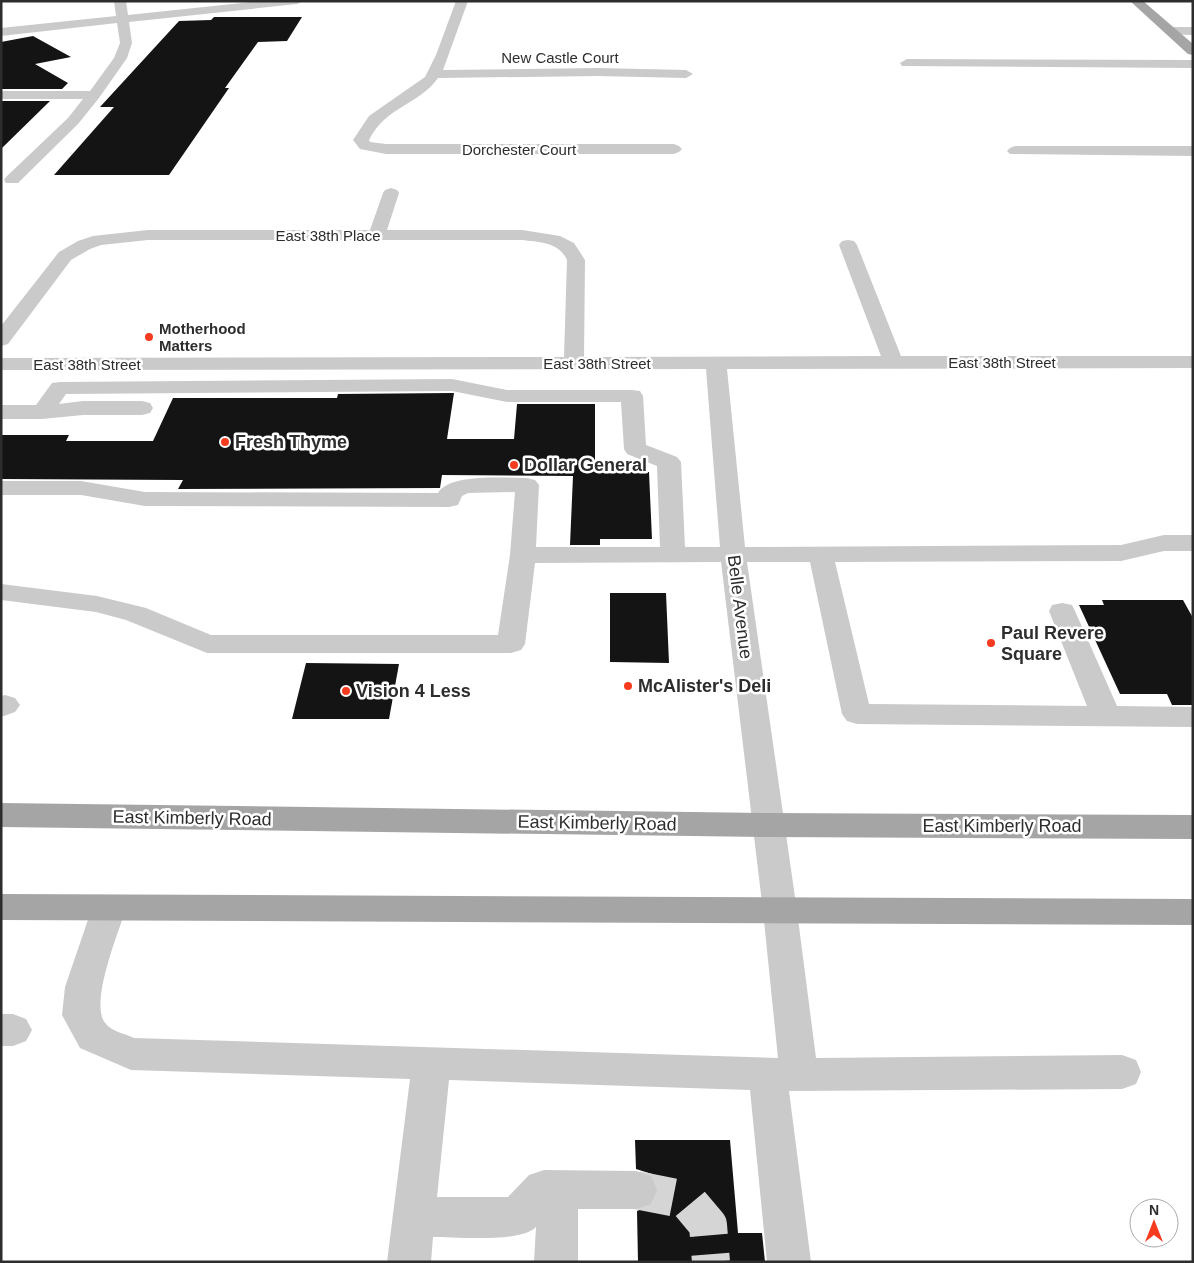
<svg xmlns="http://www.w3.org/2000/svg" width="1194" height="1263" viewBox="0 0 1194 1263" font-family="Arial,sans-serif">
  <rect width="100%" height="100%" fill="#fff"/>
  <g fill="#141414">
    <polygon points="214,17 302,17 287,41 258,42 225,88 229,88 169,175 54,175 114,107 100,107 179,21 211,20"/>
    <polygon points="33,36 71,57 35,64 68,83 62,89 1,89 1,42"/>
    <polygon points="1,101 50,101 1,149"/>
    <polygon points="452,393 454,393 447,439 514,439 517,404 595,404 595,465 605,465 605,472 649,472 652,539 600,539 600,545 570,545 573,476 442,475 440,488 178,489 183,480 1,479 1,435 69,435 66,441 153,441 173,398 337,398 338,394"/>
    <polygon points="610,593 666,593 669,663 610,662"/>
    <polygon points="1102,600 1183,600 1193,618 1193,705 1172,705 1167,694 1120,694 1079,605 1104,605"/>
    <polygon points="306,663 399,664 389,719 292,719"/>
    <polygon points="635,1140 730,1140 738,1233 762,1233 765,1262 638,1262 637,1211 653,1205 659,1189 652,1174 636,1169"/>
  </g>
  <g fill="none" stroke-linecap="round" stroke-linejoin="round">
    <polyline stroke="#d5d5d5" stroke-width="38" stroke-dasharray="38 19" stroke-linecap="butt" points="636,1190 687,1200 708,1225 711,1262"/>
    <g fill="#cacaca" fill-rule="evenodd">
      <polygon points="114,1 126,1 128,15 261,1 303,1 297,4 129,22 132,43 127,58 99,98 78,124 18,183 6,183 4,180 6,177 68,118 83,99 1,99 1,91 90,91 114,58 120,43 117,23 1,36 1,28 116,16"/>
      <path d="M456,1H468L443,70L598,68L686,70L693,74L686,78L598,76L438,78C419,105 386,106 369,140L370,142L386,144H674L679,146L682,149L679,152L674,154H386L360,149L353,140L369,116L425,77L436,55Z"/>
      <polygon points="1170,27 1193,27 1193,35 1166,34 1164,31 1166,28"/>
      <polygon points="907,59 1193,60 1193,68 902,66 900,63"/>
      <polygon points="1015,146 1193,146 1193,156 1010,154 1007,151 1010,148"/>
      <path d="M391,188L397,190L399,193L387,230H522L560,236L574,243L585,260L584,357L881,356L839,245L842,241L848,240L854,241L857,245L901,356H1193V368L727,369L745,547L1121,545L1164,535H1193V551H1164L1121,561L835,562L869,704L1087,706L1049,611L1052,605L1062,603L1072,605L1075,611L1117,706L1193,707V727L857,724L847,721L842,714L810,562H747L797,911L816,1058L1122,1055L1136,1060L1141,1072L1136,1084L1122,1089L789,1091L811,1262H767L750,1090L449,1080L437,1197H508L529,1175L544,1170L636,1171L651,1176L657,1190L651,1204L636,1209H578V1262H534L536,1227C521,1243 456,1237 433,1237L431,1262H387L410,1079L131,1070L80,1048L62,1015L65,987L92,908L97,899L109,895L121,899L126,908C119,932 88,1005 106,1024C111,1031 126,1034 134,1038L778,1058L763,911L721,562L535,563L525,644L521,650L511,653H207L126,620L96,612L1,600V584L97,596L146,608L211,635H498L510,555L515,492L468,493L462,496L458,505L449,507L145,506L81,495H1V481H81L145,492L438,493C449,473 506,478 527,478L535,480L539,485L536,547H660L657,466L627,454L624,449L621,402H507L452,391L66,394L59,404L83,401H142L150,403L153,408L150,413L142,415H83L42,419H1V405H36L52,383L60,382L452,379L507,390H632L640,391L643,396L646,445L677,457L681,462L685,547H720L706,369L1,370V358L564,357L567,260C559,242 539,242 522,240H148L101,245L90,249L71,260L8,344L1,346V326L59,252L78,241L93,236L148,230H370L383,193L385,190Z"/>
      <polygon points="5,695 15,698 20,705 15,712 1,717 1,696"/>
      <polygon points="1,1014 13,1014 26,1019 32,1030 26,1041 13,1046 1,1046"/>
    </g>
    <g fill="#a5a5a5" fill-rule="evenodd">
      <polygon points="1130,1 1143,1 1193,44 1193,55 1188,54"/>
      <polygon points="1,803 768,813 1193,815 1193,839 768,837 1,827"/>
      <polygon points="1,894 1193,899 1193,925 1,920"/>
    </g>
  </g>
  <g fill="#f63b1e" stroke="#fff" stroke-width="2">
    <circle cx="149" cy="337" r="5"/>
    <circle cx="225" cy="442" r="5"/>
    <circle cx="514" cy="465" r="5"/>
    <circle cx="991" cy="643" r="5"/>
    <circle cx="628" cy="686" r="5"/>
    <circle cx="346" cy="691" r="5"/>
  </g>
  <g text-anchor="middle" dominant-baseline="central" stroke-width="5" stroke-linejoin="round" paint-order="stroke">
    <g font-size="15" fill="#2d2d2d" stroke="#fff">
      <text x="560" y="57">New Castle Court</text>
      <text x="519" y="149">Dorchester Court</text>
      <text x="328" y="235">East 38th Place</text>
      <text x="1002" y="362">East 38th Street</text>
      <text x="597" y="363">East 38th Street</text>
      <text x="87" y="364">East 38th Street</text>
    </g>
    <g font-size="15" font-weight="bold" fill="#2d2d2d" stroke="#fff" text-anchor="start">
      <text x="159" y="328">Motherhood<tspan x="159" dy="17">Matters</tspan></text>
    </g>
    <g font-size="18" font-weight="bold" fill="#2d2d2d" stroke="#fff" text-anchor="start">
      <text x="235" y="442">Fresh Thyme</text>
      <text x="524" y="465">Dollar General</text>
      <text x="1001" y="633">Paul Revere<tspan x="1001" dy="21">Square</tspan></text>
      <text x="638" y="686">McAlister's Deli</text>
      <text x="356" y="691">Vision 4 Less</text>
    </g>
    <g font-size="18" fill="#2d2d2d" stroke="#fff">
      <text transform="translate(740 607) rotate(83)">Belle Avenue</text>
      <text transform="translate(192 818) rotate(1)">East Kimberly Road</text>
      <text transform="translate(597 823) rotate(1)">East Kimberly Road</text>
      <text x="1002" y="826">East Kimberly Road</text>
    </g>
  </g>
  <rect width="1194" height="1263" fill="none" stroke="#2d2d2d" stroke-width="5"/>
  <g transform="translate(1154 1223)"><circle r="24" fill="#ffffff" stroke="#ababab"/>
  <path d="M0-4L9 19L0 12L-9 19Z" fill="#f63b1e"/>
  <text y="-8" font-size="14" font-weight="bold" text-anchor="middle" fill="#2d2d2d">N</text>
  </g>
</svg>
